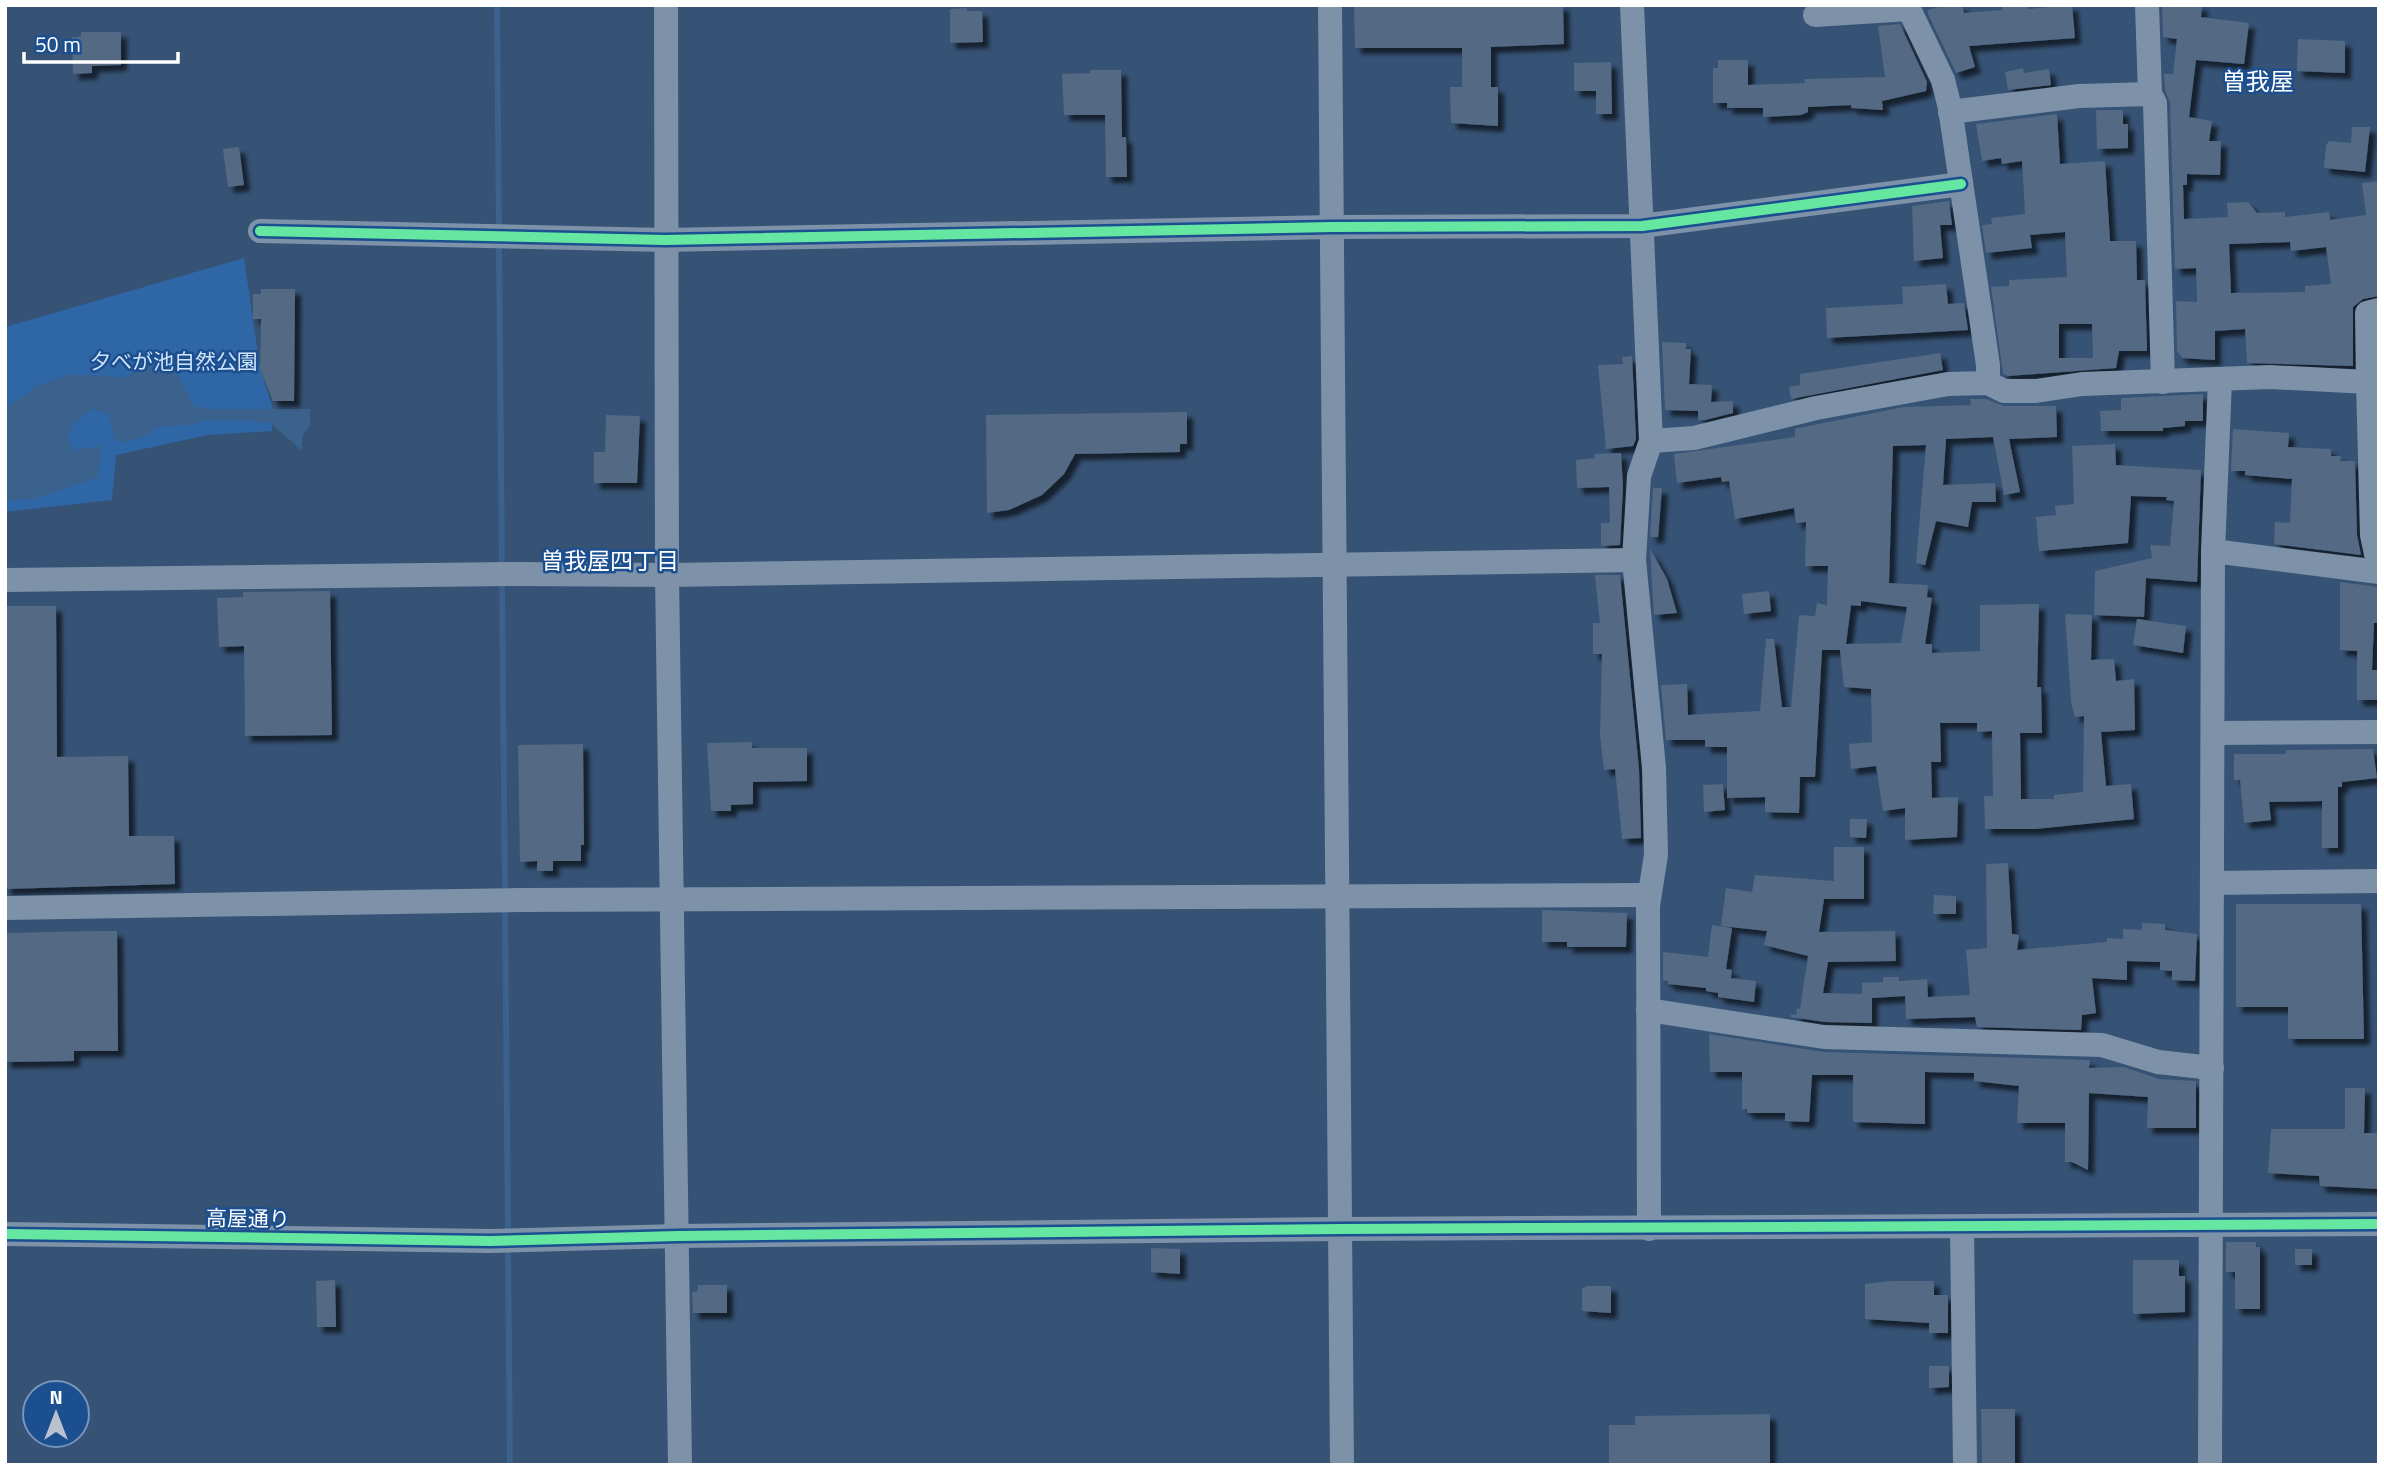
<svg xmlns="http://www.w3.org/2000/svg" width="2384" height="1470" viewBox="0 0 2384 1470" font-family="'Titillium Web','Noto Sans JP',sans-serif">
  <defs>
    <filter id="shadow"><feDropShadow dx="6" dy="6" stdDeviation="2" flood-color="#0009"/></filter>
  </defs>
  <rect width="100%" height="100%" fill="#365274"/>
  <polygon fill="#2f66a5" points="244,258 260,368 273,409 272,431 208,435 116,455 112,500 5,512 5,327"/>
  <path fill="#3b618d" d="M155,356C177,367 184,383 193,406L205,409H310V426L302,436V451L270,423L241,420H206L189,425L158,427L143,437L120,443L114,438L109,414L93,409L73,423L67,439L74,450L102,446L98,477L36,498L5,501V407L32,391L33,387L71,374L129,378L138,358Z"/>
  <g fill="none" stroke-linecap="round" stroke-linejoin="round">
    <g stroke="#3b618d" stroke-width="6">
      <polyline points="497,5 499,231"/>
      <polyline points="499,242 502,570"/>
      <polyline points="502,581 505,896"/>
      <polyline points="505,907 508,1235"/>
      <polyline points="508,1246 510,1465"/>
    </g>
  </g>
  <g fill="#526984" fill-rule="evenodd" filter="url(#shadow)">
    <polygon points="1354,5 1563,5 1564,44 1491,47 1491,87 1498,87 1498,126 1451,123 1450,87 1462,87 1462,48 1355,48"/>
    <polygon points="1945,5 1962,5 1964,13 2002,10 2002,6 2011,5 2028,5 2028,9 2072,5 2075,38 1969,46 1975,67 1956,73 1928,14 1928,10"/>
    <path d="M2162,5H2202L2201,17L2249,23L2244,64L2196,60L2189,117L2212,121L2209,141H2221L2220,175L2187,174V185H2183L2184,219L2228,217L2227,203L2248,202L2257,213L2285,212V217L2329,212L2330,220L2366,215L2362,183L2379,181V296L2363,299L2353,307V366L2247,363L2245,329L2215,331V360L2182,358L2177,351L2176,301L2197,302L2196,268L2175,269L2170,103L2165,90L2164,74H2173L2177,39L2163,37ZM2290,242L2291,251L2326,247L2331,284L2305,286V292L2231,293L2229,244Z"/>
    <polygon points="967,8 967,11 982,11 983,42 950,43 950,9"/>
    <polygon points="1900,24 1927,82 1926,91 1882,101 1883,110 1851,108 1851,105 1808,107 1808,112 1801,115 1763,117 1763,108 1727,108 1727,103 1713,103 1713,68 1718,68 1718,60 1748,60 1748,85 1805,83 1804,79 1885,77 1878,26"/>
    <polygon points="81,32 121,32 121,65 92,66 92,73 73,74 72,37 81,37"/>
    <polygon points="2298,39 2345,41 2345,73 2297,71"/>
    <polygon points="1611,62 1612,114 1596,114 1596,91 1574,91 1574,63"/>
    <polygon points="2023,68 2024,73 2049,69 2051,85 2008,90 2005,72"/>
    <polygon points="1090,70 1121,70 1122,137 1126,137 1127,177 1106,177 1105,115 1064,115 1062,74 1090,73"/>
    <polygon points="2096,110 2123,110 2123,124 2128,124 2128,148 2097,149"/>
    <path d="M2057,114L2060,164L2105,161L2110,241H2136L2137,280H2145L2147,351H2119L2116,368L2008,376L2003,374L1991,287L2009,286V280L2067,277L2065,232L2030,235L2032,248L1986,253L1982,225L1992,224L1991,218L2025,214L2022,161L2002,164L2001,158L1982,161L1976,124ZM2059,324H2092L2093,358H2059Z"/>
    <polygon points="2352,127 2370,127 2365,172 2324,168 2326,145 2329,141 2351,143"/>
    <polygon points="239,147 244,185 228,187 223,149"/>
    <polygon points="1949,201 1952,225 1940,225 1943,258 1914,261 1912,206"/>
    <polygon points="1946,284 1948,304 1964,303 1968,330 1827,338 1826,308 1903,304 1902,287"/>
    <polygon points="261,289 295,289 294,401 273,401 260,369 261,319 253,319 253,294 261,294"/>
    <polygon points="1662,342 1686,343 1686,349 1691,349 1689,384 1712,385 1711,402 1733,401 1733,413 1705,420 1698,420 1698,411 1665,410"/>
    <polygon points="1940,353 1943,370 1791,399 1789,387 1800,385 1800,374"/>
    <polygon points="1632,356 1636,439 1633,446 1606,449 1598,365 1623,364 1622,357"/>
    <polygon points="2203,394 2203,421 2185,421 2185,426 2163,428 2163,431 2101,431 2100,411 2121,410 2121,398"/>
    <path d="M1970,399H1986L2004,406H2056L2057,437L2009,439L2020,492L2004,495L1993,437L1946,439L1943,485L1995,483L1996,502H1972L1968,527L1936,521L1925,565L1916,563L1926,445L1893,446L1889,583L1928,585L1927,597L1932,598L1925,644H1932V653L1980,651V605L2039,604L2037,687H2041L2042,733H2020L2021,799H2054V795L2083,792L2084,716L2075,717L2071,702L2065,614L2092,615L2091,660L2114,659L2116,681L2134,679L2135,730L2101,732L2106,786L2131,784L2134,819L2035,829H1985L1984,796H1993L1992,731L1977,732V723H1940L1941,762H1931L1932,798L1958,797L1957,837L1905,840V808L1883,811L1876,766L1851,769L1849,744L1872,742L1871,689L1844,687L1840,650H1822L1815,777H1800L1799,813L1765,812V797L1727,798V747H1705V740H1666L1661,685L1687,684L1688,715L1760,711L1766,639H1774L1782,707H1791L1799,615L1815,616L1817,603L1827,605L1828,566H1805L1806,522L1796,523L1794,508L1735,519L1729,481L1722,482L1721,477L1677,483L1674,454L1795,437V429L1798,428L1904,407L1971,405ZM1861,601L1907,607L1901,643L1846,644L1851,605L1861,606Z"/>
    <polygon points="1187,412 1187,444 1180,444 1180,452 1075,454 1064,474 1042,495 1009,510 987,513 986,415"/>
    <polygon points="606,415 640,416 637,483 594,483 594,452 605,452"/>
    <polygon points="2233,429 2289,433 2288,447 2331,449 2331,456 2341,456 2340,461 2355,461 2357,535 2361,555 2274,544 2275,522 2290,523 2292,479 2245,475 2245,471 2231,471"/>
    <polygon points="2115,444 2116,465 2201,470 2197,582 2146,578 2144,617 2094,615 2095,571 2152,558 2150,545 2170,546 2174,501 2166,500 2167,497 2131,496 2128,543 2039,551 2036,517 2056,515 2055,506 2074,504 2072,446"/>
    <polygon points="1621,453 1623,486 1620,545 1601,546 1601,523 1610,523 1609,487 1577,488 1576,460 1595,458 1595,454"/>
    <polygon points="1653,488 1662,488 1658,537 1650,537"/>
    <polygon points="1650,549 1667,579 1677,613 1654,615"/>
    <polygon points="1595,575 1620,575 1639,769 1641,838 1622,839 1615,769 1604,770 1600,736 1602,654 1593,654 1593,623 1600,623"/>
    <polygon points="2340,582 2379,587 2379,623 2374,623 2372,670 2379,670 2379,700 2357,700 2357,651 2340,650"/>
    <polygon points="330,591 332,735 245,736 244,646 219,647 217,598 243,597 243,592"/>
    <polygon points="1769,591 1771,611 1744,614 1742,594"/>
    <polygon points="5,606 56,606 57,757 128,756 129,836 174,836 175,884 5,889"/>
    <polygon points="2137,619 2186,626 2183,653 2133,645"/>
    <polygon points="752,742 752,748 807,748 807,781 753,782 753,804 731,805 731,811 711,811 707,743"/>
    <polygon points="583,744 584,845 581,845 581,861 553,861 553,871 537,871 537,861 520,862 518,745"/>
    <polygon points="2373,749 2377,778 2342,782 2342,787 2338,787 2338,848 2322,848 2322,801 2269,802 2271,820 2244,823 2240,780 2234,780 2234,754 2286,754 2286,750"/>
    <polygon points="1723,784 1725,810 1704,812 1703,785"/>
    <polygon points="1850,819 1867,819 1866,838 1850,837"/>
    <polygon points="1834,847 1864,847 1864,899 1824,899 1819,932 1895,931 1896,961 1828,962 1823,993 1862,994 1862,983 1883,982 1883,977 1899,977 1899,981 1927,979 1928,997 1970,995 1966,950 1987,948 1986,864 2008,863 2012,934 2019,935 2017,950 2107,942 2107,938 2123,939 2123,929 2142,930 2142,923 2165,924 2165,930 2197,934 2195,981 2172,980 2172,971 2160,970 2160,962 2127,961 2127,980 2092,978 2096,1013 2082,1015 2081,1030 1977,1027 1975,1017 1906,1019 1905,996 1872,998 1872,1023 1825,1022 1791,1017 1791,1014 1796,1015 1797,1008 1800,1009 1808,956 1764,945 1767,931 1721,926 1726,888 1752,892 1755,875 1834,881"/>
    <polygon points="1934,895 1956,896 1956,914 1933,914"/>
    <polygon points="2236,904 2361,904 2364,1039 2288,1039 2288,1007 2236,1007"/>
    <polygon points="1542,910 1627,913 1626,947 1567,947 1567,942 1542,942"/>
    <polygon points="1712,925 1732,928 1726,969 1732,970 1731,978 1756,981 1754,1002 1718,997 1718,993 1706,991 1706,988 1668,984 1668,981 1663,980 1663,952 1708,957"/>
    <polygon points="93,931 117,931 118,1051 74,1051 74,1061 5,1062 5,933"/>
    <polygon points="1709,1034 1824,1052 2090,1060 2089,1068 2124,1067 2159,1079 2196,1081 2196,1128 2147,1128 2148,1097 2089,1093 2088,1170 2072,1162 2065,1162 2065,1123 2017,1123 2019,1086 1974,1081 1974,1073 1925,1072 1925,1124 1853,1122 1853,1075 1812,1075 1809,1122 1785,1121 1785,1113 1747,1113 1747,1109 1742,1109 1742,1072 1710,1072"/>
    <polygon points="2345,1088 2365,1088 2364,1133 2379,1133 2379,1189 2320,1186 2319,1176 2268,1173 2271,1129 2345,1129"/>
    <polygon points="2226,1242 2256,1242 2256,1247 2260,1247 2260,1309 2235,1309 2235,1272 2226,1272"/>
    <polygon points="1151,1248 1180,1249 1180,1274 1151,1272"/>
    <rect x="2295" y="1249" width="17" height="16"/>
    <polygon points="2133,1260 2179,1260 2179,1276 2185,1276 2185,1312 2133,1314"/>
    <polygon points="335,1280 336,1327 317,1327 316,1281"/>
    <polygon points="1891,1281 1934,1281 1934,1295 1948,1295 1948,1333 1929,1333 1929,1323 1865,1319 1865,1284"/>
    <polygon points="698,1285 727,1285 727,1313 693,1313 692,1292 698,1291"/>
    <polygon points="1587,1286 1611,1286 1611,1313 1582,1311 1582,1289"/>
    <polygon points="1929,1366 1949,1366 1949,1387 1929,1388"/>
    <polygon points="1981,1409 2015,1409 2015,1465 1982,1465"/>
    <polygon points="1770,1414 1770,1465 1609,1465 1609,1425 1635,1425 1635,1416"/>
  </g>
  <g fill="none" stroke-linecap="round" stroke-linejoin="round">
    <g stroke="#7d92a8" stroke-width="24">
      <polyline points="666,5 667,575 680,1465"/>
      <polyline points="1330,5 1342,1465"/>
      <polyline points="1632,5 1651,441 1639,476 1634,560 1654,768 1656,855 1648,906 1649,1229"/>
      <polyline points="1907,5 1943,80 1950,108 1988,365 1988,383"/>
      <polyline points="2147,5 2150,94 2155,103 2163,382"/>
      <polyline points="1815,15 1909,9"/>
      <polyline points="1950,112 2079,96 2150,94"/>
      <polyline points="260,231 665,240 1332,227 1642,226 1961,184"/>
      <polyline points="2368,382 2372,535 2379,568"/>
      <polyline points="1651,441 1694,438 1816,408 1948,384 1988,383 2004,391 2036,391 2082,384 2270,377 2368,382 2367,313 2379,310"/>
      <polyline points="2213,551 2379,572"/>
      <polyline points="5,580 514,574 667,575 1634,560"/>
      <polyline points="2213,733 2379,732"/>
      <polyline points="2212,883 2379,881"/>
      <polyline points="5,908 519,900 1649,895"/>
      <polyline points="1648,1010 1824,1037 2102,1045 2158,1062 2212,1068"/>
      <polyline points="1962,1228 1965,1465"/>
      <polyline points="5,1234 490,1241 678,1236 1341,1229 2379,1224"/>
      <polyline points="2210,1465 2213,551 2220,380"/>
    </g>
    <defs>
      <g id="cycleway">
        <polyline points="260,231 665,240 1332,227 1642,226 1961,184"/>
        <polyline points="5,1234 490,1241 678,1236 1341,1229 2379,1224"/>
      </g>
    </defs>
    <use href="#cycleway" stroke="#1b4f8f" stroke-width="15"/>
    <use href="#cycleway" stroke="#66e7a1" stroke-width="10"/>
  </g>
  <g text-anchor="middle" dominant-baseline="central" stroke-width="5" stroke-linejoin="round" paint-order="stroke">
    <g font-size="21" fill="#cfe3fa" stroke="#1b4f8f">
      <text x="174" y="361">夕べが池自然公園</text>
    </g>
    <g font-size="21" fill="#fff" stroke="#1b4f8f">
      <text transform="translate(248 1218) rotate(1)">高屋通り</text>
    </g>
    <g font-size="23" fill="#fff" stroke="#1b4f8f">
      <text x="610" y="560">曽我屋四丁目</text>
    </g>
    <g font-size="24" fill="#fff" stroke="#1b4f8f">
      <text x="2258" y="81">曽我屋</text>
    </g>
  </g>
  <rect width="2384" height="1470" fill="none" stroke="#ffffff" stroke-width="14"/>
  <g transform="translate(56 1414)"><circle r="33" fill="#1b4f8f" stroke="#7695bc" stroke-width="2"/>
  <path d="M0-5L12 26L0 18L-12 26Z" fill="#b9c2ce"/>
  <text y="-10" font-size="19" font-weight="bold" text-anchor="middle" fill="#ffffff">N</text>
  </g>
  <path d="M24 52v10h154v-10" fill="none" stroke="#ffffff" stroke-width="3.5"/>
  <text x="35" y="52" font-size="21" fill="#ffffff" stroke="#1b4f8f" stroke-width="5" paint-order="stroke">50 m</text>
</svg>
